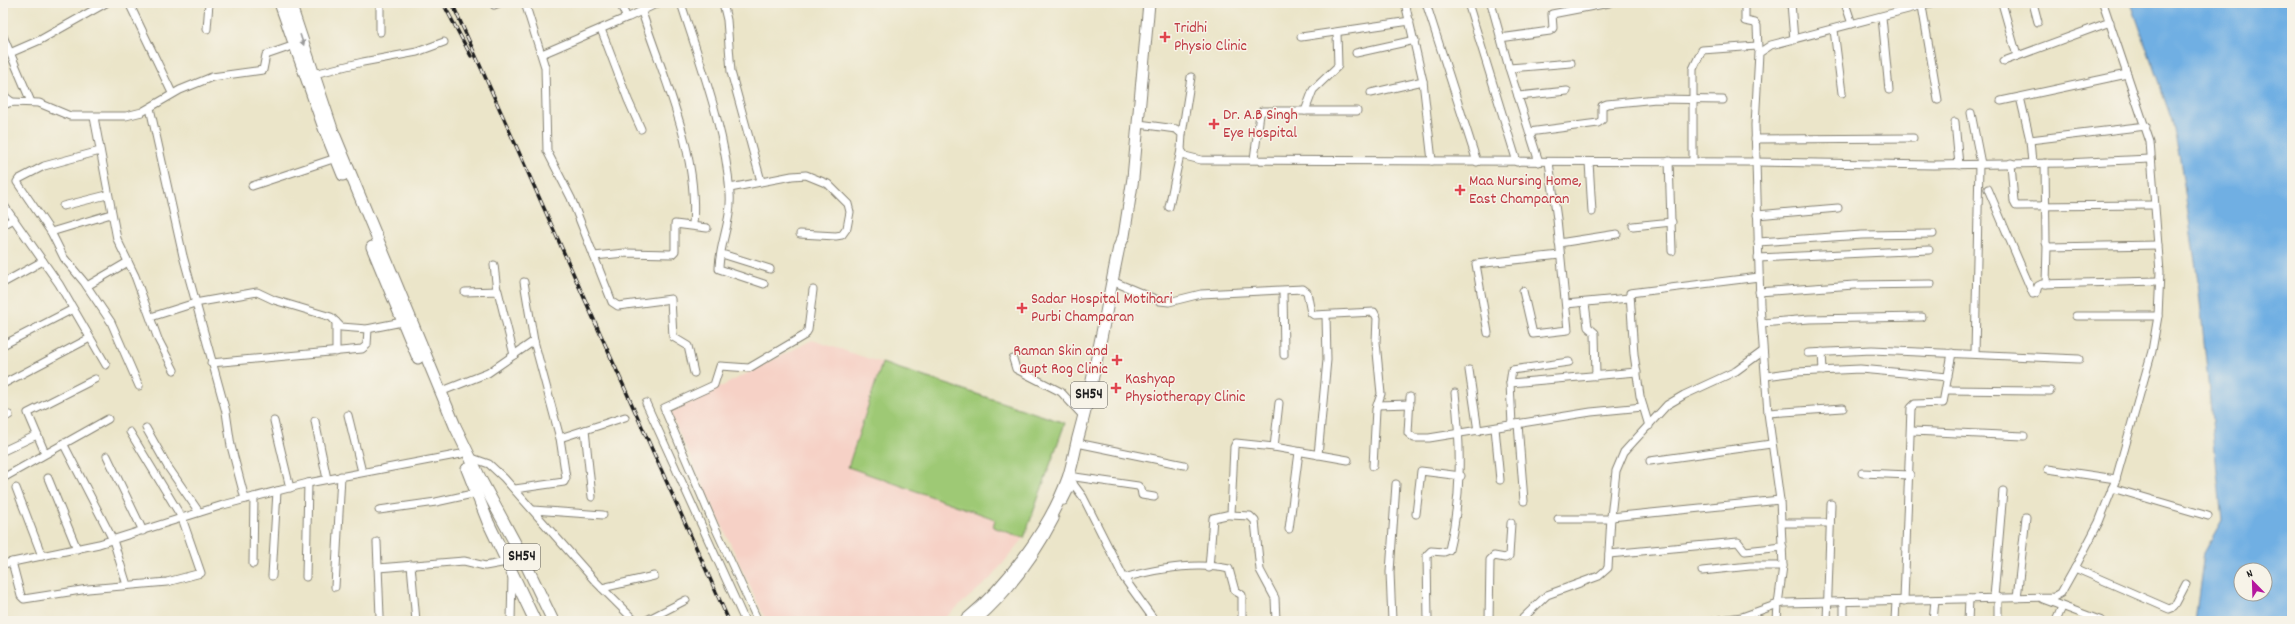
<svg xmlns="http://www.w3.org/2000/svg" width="2295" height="624" viewBox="0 0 2295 624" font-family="Dekko,sans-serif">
  <rect width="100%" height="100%" fill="#f7f3e8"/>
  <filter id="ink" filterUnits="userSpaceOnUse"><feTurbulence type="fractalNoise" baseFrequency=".025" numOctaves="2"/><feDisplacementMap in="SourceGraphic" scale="8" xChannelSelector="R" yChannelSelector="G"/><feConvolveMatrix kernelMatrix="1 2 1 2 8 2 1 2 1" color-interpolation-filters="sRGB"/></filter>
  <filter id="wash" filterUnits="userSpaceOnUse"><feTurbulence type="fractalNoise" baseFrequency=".012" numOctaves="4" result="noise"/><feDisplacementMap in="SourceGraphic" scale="16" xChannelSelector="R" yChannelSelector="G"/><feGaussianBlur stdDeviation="0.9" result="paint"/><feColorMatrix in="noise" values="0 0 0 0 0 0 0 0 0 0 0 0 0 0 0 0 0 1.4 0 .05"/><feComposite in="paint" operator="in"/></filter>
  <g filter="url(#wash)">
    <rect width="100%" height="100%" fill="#ebe5c9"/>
    <polygon fill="#f6d1c6" points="812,340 882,363 848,467 995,519 994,527 1024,538 990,579 941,621 766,621 670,413"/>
    <polygon fill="#9ec975" stroke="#5d7248" points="882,363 1065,423 1024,538 993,527 995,519 848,467"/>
    <path fill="#70afe3" stroke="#466680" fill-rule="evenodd" d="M2131,3H2292V621H2195L2204,553L2222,521L2198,282L2180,159L2172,121ZM2241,570H2265V594H2241Z"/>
  </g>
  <g filter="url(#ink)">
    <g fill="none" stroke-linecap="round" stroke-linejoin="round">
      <defs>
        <g id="street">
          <polyline points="129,3 172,93"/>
          <polyline points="525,3 545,67 547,151 571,198 612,302 618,306 671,299 673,337 688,346 694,373"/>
          <polyline points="620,3 626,16 629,17 658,3"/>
          <path d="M681,3C700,63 726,131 730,194C732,220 719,245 719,269L764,284"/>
          <polyline points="723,3 727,20 731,72 761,181"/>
          <polyline points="1405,3 1423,81 1432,161"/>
          <polyline points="1426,3 1477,162"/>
          <polyline points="1468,3 1517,162"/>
          <polyline points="1491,3 1509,68 1539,162"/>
          <polyline points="1745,3 1745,21 1755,23 1757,26 1758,49"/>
          <polyline points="1791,3 1794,40"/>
          <polyline points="1845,3 1852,24"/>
          <polyline points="2002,3 2017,56"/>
          <polyline points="2033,3 2038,22"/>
          <polyline points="494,5 499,3"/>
          <polyline points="1922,6 1938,100"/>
          <path d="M642,12C664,80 699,152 693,225"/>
          <polyline points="1882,17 1889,90"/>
          <polyline points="207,29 209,3"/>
          <polyline points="601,29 628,100 641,129"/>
          <polyline points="1834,30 1842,93"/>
          <polyline points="380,32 380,3"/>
          <polyline points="3,36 31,102"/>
          <polyline points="1301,37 1410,21"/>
          <polyline points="1500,38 1550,31 1553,28 1552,14 1609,3"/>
          <polyline points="10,53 40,40 106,3"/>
          <polyline points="1356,53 1415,40"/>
          <polyline points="542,54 628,17"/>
          <polyline points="2004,61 2110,22"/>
          <polyline points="1509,68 1571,63"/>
          <polyline points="314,74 363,62 417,52 444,42"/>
          <polyline points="1371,93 1423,81"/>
          <polyline points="3,95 12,102"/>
          <polyline points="1518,96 1567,91"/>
          <polyline points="2020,97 2030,140 2032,163"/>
          <polyline points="2001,101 2127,74"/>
          <polyline points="3,105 12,102 39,103 70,116 126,116 142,112 180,90 212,77 263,70 266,55 295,45"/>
          <polyline points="150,108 183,256 226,412 231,446 245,499"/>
          <polyline points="1305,111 1313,90 1338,66 1337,33"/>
          <polyline points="1971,113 1981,164"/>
          <polyline points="94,117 117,239 135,276 158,339 174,370"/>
          <polyline points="1955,122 1959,165"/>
          <polyline points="1139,124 1176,129 1182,134 1181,150 1185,156 1201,160 1755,162 1933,165 2065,163 2150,159"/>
          <polyline points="1529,132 1598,123 1602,120 1602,106 1607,104 1656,99 1723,100"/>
          <polyline points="1182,134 1191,77"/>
          <polyline points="1755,139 1913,138"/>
          <polyline points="2030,140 2146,126"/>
          <polyline points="100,151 44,166 19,179 17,182 51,232 64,258 84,282 111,322 139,386"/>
          <polyline points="1254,159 1260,114 1262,111 1357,111"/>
          <polyline points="1669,161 1672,251"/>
          <polyline points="1693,161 1693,69 1702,50 1757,46"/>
          <polyline points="1589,162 1592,212"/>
          <polyline points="2011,163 2014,202 2016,206 2154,205"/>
          <polyline points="2045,163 2046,243 2048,247 2158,245"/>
          <polyline points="252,186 336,158"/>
          <polyline points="730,188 792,176 806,175 828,184 848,204 850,212 847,228 842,235 836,236 800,234"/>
          <polyline points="1988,189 2033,294 2036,293 2038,286 2042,284 2159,281"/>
          <polyline points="3,204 59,284 106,365"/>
          <polyline points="63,206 107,195"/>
          <polyline points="1169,207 1181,150"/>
          <polyline points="1757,215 1838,208"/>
          <polyline points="3,225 14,219"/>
          <polyline points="1633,226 1672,222"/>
          <polyline points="51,232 111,214"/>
          <polyline points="1758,242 1862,235 1933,234"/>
          <polyline points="1559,243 1617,234"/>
          <polyline points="722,254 770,269"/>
          <polyline points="594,256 625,253 672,254 675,251 675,224 707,228"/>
          <polyline points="1758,258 1929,250"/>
          <polyline points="494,265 497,291"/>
          <polyline points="1112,281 1160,301 1169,302 1201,294 1303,289 1307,292 1311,313 1314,315 1374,312 1377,318 1376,342 1381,394 1376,409 1373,466"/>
          <polyline points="3,283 43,261"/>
          <polyline points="2046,284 2047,246"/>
          <polyline points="87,286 128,262"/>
          <polyline points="1283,291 1284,355"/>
          <polyline points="1523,291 1533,334 1568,330 1557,219 1549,162"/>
          <polyline points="465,292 498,291 514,355"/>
          <polyline points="1759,292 1854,285 1931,284"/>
          <polyline points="1585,303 1588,327 1595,333 1596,376"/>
          <polyline points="1566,304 1629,298"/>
          <polyline points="2076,316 2158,316"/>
          <polyline points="151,317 195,303 257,292 274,300 331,317 341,327 367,329 402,322"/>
          <polyline points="336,322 336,352"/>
          <polyline points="1762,323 1809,319 1922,317"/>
          <polyline points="1488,333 1476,264 1560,255"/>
          <polyline points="3,345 73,309"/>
          <polyline points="1822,352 1823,371"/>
          <polyline points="1808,353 1872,350 2079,359"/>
          <polyline points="1975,354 1979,164"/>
          <polyline points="1013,359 1016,369 1061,392 1084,417"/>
          <polyline points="211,363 362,349 367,345 368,329"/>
          <polyline points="1469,370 1478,431"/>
          <polyline points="1766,376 1796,372 1860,369 1948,377"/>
          <polyline points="1510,383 1637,372"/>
          <polyline points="3,384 90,338"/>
          <polyline points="1946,390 2050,391"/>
          <polyline points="440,392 488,373 534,341"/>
          <polyline points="1410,397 1408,433 1414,438 1429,438 1591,412 1643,407"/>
          <polyline points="646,403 745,621"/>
          <polyline points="1377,405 1410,404"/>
          <polyline points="1768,413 1843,408"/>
          <polyline points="348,415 362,472"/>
          <polyline points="3,418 9,415"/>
          <polyline points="274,421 290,488"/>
          <polyline points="315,421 327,479"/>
          <polyline points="1518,424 1524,501"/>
          <polyline points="1512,425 1510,383 1512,370 1569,362"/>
          <polyline points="1649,426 1640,396 1634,354 1630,293 1759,277"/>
          <polyline points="146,428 168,467 199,512"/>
          <polyline points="1495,428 1500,480"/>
          <polyline points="585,430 592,497"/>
          <polyline points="1912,431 2024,436"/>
          <polyline points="560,438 625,417"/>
          <polyline points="63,443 113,540 127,585"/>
          <polyline points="1077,443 1184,465"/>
          <polyline points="1274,447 1279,403"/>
          <polyline points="3,451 37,435"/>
          <polyline points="45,453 28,413 95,379"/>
          <polyline points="1318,455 1327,360 1326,315"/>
          <polyline points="107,456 143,531"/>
          <polyline points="469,457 489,464 504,478 595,581 635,621"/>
          <polyline points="1650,461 1771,444"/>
          <polyline points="2048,469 2116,479"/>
          <polyline points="1862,473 1910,475"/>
          <polyline points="1068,476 1138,486 1141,489 1142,495 1154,497"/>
          <polyline points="3,478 108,419"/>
          <polyline points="48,478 77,549"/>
          <polyline points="1071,481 1083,497 1124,578 1155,621"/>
          <polyline points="16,488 42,556"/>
          <polyline points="2112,488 2208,516"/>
          <polyline points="515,489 564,482 566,478 560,438 534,341 524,282"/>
          <polyline points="1064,501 1073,483"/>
          <polyline points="379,510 436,502 477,493"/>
          <polyline points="533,510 603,515"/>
          <polyline points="1416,514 1421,471 1461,476"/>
          <polyline points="1230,515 1250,516 1255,521 1260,570 1275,598 1276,621"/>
          <polyline points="1611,517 1780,500"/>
          <polyline points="1558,519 1611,519"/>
          <polyline points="1782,523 1830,523"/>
          <polyline points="1289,529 1299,452"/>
          <polyline points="377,542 380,616"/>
          <polyline points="1609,554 1738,542 1745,551 1783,547"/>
          <polyline points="12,562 21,596 24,599 88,589 167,582 201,573 182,518 130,432"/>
          <polyline points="3,564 99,544 223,505 308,483 461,454"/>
          <polyline points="253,564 254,497"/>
          <polyline points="411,565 416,621"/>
          <polyline points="378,568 464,561 485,566 507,562"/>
          <polyline points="1209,568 1213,518 1231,514 1234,447 1236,443 1274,447 1348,460"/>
          <polyline points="2075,568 2169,609 2174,607 2186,584"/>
          <polyline points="1702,571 1750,566 1783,566"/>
          <polyline points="272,576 277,491"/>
          <polyline points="306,577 308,483"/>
          <path d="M1124,578C1156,569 1196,562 1229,569L1235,591L1242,595V619"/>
          <polyline points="335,587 341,476"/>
          <polyline points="602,588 654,576"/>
          <polyline points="1994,597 2003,491"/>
          <polyline points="2017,598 2026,517"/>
          <polyline points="2043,599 2102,621"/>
          <polyline points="1904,601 1911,408 1915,404 1943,403 1952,353"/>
          <polyline points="511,621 512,575"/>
          <polyline points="645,621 686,600"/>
          <polyline points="758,621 714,525 664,408 714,385 720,366 749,368 805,335 808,330 813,290"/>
          <path d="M977,621C1010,592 1035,558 1055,519"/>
          <polyline points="1392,621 1390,572 1396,484"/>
          <path d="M1428,621L1427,555L1431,551L1444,552L1449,550C1462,497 1461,446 1455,393"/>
          <polyline points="1489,621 1490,560 1494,556 1505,558 1509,556 1511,523"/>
          <polyline points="1520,621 1547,595 1599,576 1608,568 1611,517 1616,471 1624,452 1667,405 1684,395 1736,371 1762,352"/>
          <polyline points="1714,621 1742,617 1778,604 1783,566 1780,500 1768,413 1760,305 1755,125 1759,53 1771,45 1931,3"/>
          <polyline points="1777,621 1778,604 1784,603 2054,597 2061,593 2075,568 2099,522 2116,479 2152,351 2158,316 2160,272 2150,142 2103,3"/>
          <polyline points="1827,621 1831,504"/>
          <polyline points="1844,621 1844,602"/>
          <polyline points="1895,621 1896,601"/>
          <polyline points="1933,621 1935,600"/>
          <polyline points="1968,621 1969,599"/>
          <polyline points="1998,621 1998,597"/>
          <polyline points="2056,621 2062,607"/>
        </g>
        <g id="primary">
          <polyline points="280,3 324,128 343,175"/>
          <polyline points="290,3 332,129 455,426 481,480 521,554 553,621"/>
          <polyline points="372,247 418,358"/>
          <polyline points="467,469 488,522 535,621"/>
          <path d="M965,621C1006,587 1050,529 1068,478C1073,463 1075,448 1079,434C1096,373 1106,309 1119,247L1124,236L1133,178L1149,3"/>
        </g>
      </defs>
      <use href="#street" stroke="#848072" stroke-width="9"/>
      <use href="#primary" stroke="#848072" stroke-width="13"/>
      <use href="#street" stroke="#fff" stroke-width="7"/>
      <use href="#primary" stroke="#fff" stroke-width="11"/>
      <defs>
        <g id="rail">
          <polyline points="443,3 471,56"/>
          <polyline points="452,3 729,621"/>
        </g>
      </defs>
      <use href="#rail" stroke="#1c1c1c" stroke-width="3.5"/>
      <use href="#rail" stroke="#f7f3e8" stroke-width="2" stroke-dasharray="6" stroke-linecap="butt"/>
    </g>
    <defs><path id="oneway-solid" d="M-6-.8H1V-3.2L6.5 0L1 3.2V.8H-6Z"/></defs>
    <use fill="#999" href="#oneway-solid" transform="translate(302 40) rotate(71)"/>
  </g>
  <g fill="#e0444e" stroke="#f7f3e8" stroke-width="1.5">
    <path d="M1163 31h4v4h4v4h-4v4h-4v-4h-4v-4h4z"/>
    <path d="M1212 118h4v4h4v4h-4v4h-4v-4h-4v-4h4z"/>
    <path d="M1458 184h4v4h4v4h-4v4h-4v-4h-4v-4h4z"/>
    <path d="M1020 302h4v4h4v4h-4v4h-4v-4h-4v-4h4z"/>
    <path d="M1115 354h4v4h4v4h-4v4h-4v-4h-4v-4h4z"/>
    <path d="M1114 382h4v4h4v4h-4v4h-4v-4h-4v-4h4z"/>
  </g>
  <g text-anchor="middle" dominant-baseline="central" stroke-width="3" stroke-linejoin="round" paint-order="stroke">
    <g fill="#f7f3e8" stroke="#5e5c59" stroke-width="1">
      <rect x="1071" y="382" width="36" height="26" rx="3"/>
      <rect x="504" y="544" width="36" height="26" rx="3"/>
    </g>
    <g font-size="15" font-weight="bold" fill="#1c1c1c">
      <text x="1089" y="395">SH54</text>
      <text x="522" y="557">SH54</text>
    </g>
    <g font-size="16" fill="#be3a42" stroke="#f7f3e8" text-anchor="start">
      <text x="1174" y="28">Tridhi<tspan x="1174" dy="18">Physio Clinic</tspan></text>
      <text x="1223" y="115">Dr. A.B Singh<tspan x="1223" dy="18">Eye Hospital</tspan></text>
      <text x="1469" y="181">Maa Nursing Home,<tspan x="1469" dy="18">East Champaran</tspan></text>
      <text x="1031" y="299">Sadar Hospital Motihari<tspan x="1031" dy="18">Purbi Champaran</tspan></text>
      <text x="1108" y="351" text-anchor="end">Raman Skin and<tspan x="1108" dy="18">Gupt Rog Clinic</tspan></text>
      <text x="1125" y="379">Kashyap<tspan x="1125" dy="18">Physiotherapy Clinic</tspan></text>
    </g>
  </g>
  <rect width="2295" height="624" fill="none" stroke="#f7f3e8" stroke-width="16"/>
  <g transform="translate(2253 582) rotate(337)"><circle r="19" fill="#f7f3e8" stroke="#9f9d96"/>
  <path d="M0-3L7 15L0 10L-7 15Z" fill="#b5179e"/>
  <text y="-6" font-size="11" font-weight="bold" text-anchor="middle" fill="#1c1c1c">N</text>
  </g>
</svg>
